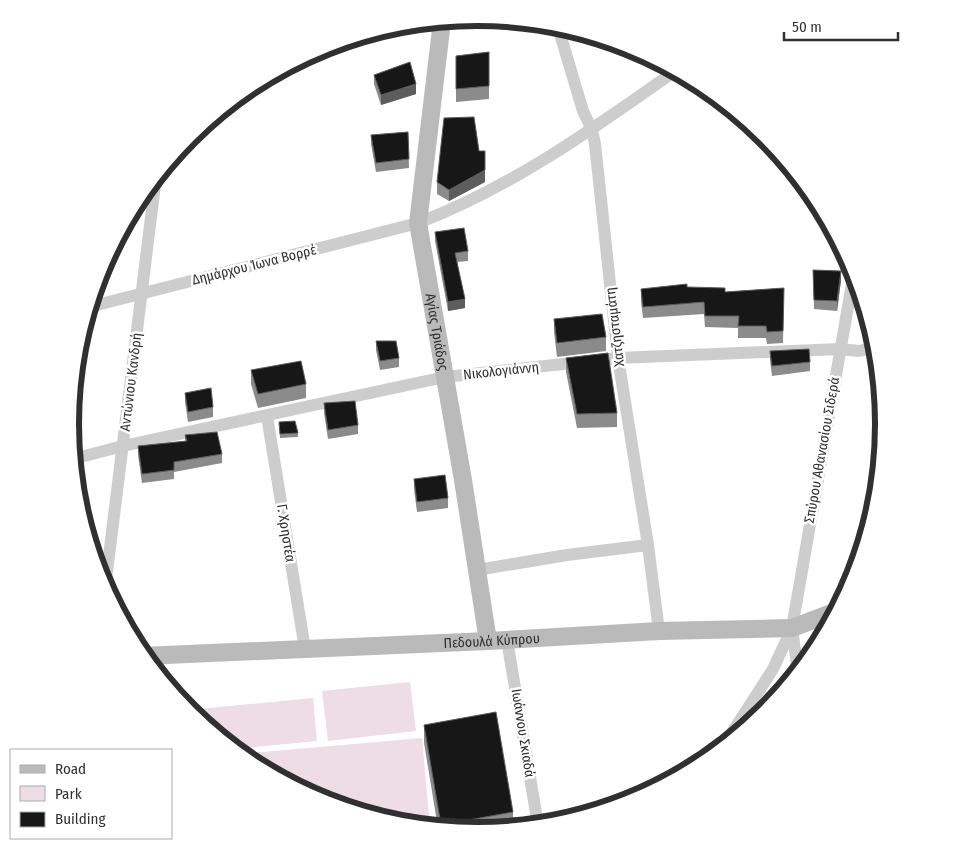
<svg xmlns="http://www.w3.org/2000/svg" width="954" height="849" viewBox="0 0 954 849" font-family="'Fira Sans Condensed',sans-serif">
  <rect width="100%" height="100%" fill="#fff"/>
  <g fill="#eedde4">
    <polygon points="410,682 416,731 328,741 322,691"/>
    <polygon points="313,698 317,741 234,749 188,710"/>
    <polygon points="422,738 430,827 397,824 321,800 251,763 240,754"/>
  </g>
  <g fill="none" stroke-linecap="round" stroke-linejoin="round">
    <g stroke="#cdcdcd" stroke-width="12">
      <polyline points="558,27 583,111 592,130 595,144 618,358 648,545 659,631"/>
      <path d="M89,307L418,223C512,187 593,129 675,71"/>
      <polyline points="267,416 305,649"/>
      <polyline points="73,459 123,446 445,377 618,358 840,349 859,351 876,347"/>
      <polyline points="477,570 567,555 648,545"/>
      <polyline points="105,588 156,177"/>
      <polyline points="792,628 798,672"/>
      <polyline points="507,640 538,825"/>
      <polyline points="724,745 773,669 792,628 854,272"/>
    </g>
    <g stroke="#bababa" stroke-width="18">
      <path id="s1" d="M442,21L418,223L463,480L488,641"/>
      <path id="s2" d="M143,656L488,641L659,631L792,628L837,611"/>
    </g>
  </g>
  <g fill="#8b8b8b">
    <polygon points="489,52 489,99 456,102 456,56"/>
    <polygon points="374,75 416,94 381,105 374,84"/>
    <polygon points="408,132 409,168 376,172 371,144 371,135"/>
    <polygon points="479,151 485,182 449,201 437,194 437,182"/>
    <polygon points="435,232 468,251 468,261 457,262 465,308 448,311 435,241"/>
    <polygon points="813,270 841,280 837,311 814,309"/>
    <polygon points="687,287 725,292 784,288 783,343 767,344 766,338 738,338 738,328 705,327 704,314 643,318 641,301 641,289"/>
    <polygon points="554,319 606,337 606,351 557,357 554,332"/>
    <polygon points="376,341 399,358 399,367 380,370 376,350"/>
    <polygon points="770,351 810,362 810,371 772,376 770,360"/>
    <polygon points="566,358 617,413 617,427 577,428 566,372"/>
    <polygon points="251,370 306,384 306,398 258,408 251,384"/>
    <polygon points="185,393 213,407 213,417 188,422 185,402"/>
    <polygon points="324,403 358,425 358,434 328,439 324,413"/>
    <polygon points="279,422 298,433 298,437 280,438"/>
    <polygon points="185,435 222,454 222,463 174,472 174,479 142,483 138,455 138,446 185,441"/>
    <polygon points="414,479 448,498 448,508 417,512 414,489"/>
    <polygon points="424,725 513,812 513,828 477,832 438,828 424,743"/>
  </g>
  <g fill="#5d5d5d">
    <polygon points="416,84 416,94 381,105 381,95"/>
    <polygon points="485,170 485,182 449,201 449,190"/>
    <polygon points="841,271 841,280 837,311 837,301"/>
    <polygon points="465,299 465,308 448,311 448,302"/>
  </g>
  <g fill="#171717" stroke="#5d5d5d">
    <polygon points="489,52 489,86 456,89 456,56"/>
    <polygon points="410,62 416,84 381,95 374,75"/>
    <polygon points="474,117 479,151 485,151 485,170 449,190 437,182 444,118"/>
    <polygon points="408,132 409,159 376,163 371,135"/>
    <polygon points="464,228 468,251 455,253 465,299 448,302 435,232"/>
    <polygon points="813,270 841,271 837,301 814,300"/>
    <polygon points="687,284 687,287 725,288 725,292 784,288 783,331 767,332 766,326 738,326 739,316 705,316 704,302 643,307 641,289"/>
    <polygon points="602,314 606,337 557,343 554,319"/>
    <polygon points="376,341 396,341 399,358 380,361"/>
    <polygon points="809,349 810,362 772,366 770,351"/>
    <polygon points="608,353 617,413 577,414 566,358"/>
    <polygon points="301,361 306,384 258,394 251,370"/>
    <polygon points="211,388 213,407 188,412 185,393"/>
    <polygon points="355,401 358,425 328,430 324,403"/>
    <polygon points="295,421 298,433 280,434 279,422"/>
    <polygon points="217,432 222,454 174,462 174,470 142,474 138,446 187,441 185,435"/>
    <polygon points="445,475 448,498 417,502 414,479"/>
    <polygon points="496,712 513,812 441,825 424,725"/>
  </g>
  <g text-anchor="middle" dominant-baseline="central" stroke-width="5" stroke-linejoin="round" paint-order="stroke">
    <g font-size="14" fill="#303030" stroke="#fff">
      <text transform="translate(254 265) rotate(-14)">Δημάρχου Ίωνα Βορρέ</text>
      <text transform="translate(615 327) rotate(-97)">Χατζησταμάτη</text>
      <text stroke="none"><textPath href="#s1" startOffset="314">Αγίας Τριάδος</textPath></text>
      <text transform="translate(501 371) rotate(-6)">Νικολογιάννη</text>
      <text transform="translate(131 382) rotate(-83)">Αντώνιου Κανδρή</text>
      <text transform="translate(822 450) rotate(-80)">Σπύρου Αθανασίου Σιδερά</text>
      <text transform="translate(286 533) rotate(81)">Γ. Χρηστέα</text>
      <text stroke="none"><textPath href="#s2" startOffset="349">Πεδουλά Κύπρου</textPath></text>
      <text transform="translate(523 733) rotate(81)">Ιωάννου Σκιαδά</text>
    </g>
  </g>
  <path d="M0 0H954V849H0ZM79 424a398 398 0 1 1 796 0a398 398 0 1 1-796 0Z" fill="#fff" fill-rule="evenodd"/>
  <path fill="none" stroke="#303030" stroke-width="6" d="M79 424a398 398 0 1 1 796 0a398 398 0 1 1-796 0Z"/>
  <rect x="10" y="749" width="162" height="90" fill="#ffffff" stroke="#acacac"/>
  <rect x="20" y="765" width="25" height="8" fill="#bababa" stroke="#acacac"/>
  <text x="55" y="774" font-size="15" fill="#303030">Road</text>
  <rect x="20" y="786" width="25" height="15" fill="#eedde4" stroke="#acacac"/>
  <text x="55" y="799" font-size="15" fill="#303030">Park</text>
  <rect x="20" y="812" width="25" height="15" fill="#171717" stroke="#acacac"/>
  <text x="55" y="824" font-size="15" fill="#303030">Building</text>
  <path d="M784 32v8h114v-8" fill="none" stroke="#303030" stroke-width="2.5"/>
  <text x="792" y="32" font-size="15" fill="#303030" stroke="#ffffff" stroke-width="4" paint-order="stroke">50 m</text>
</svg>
